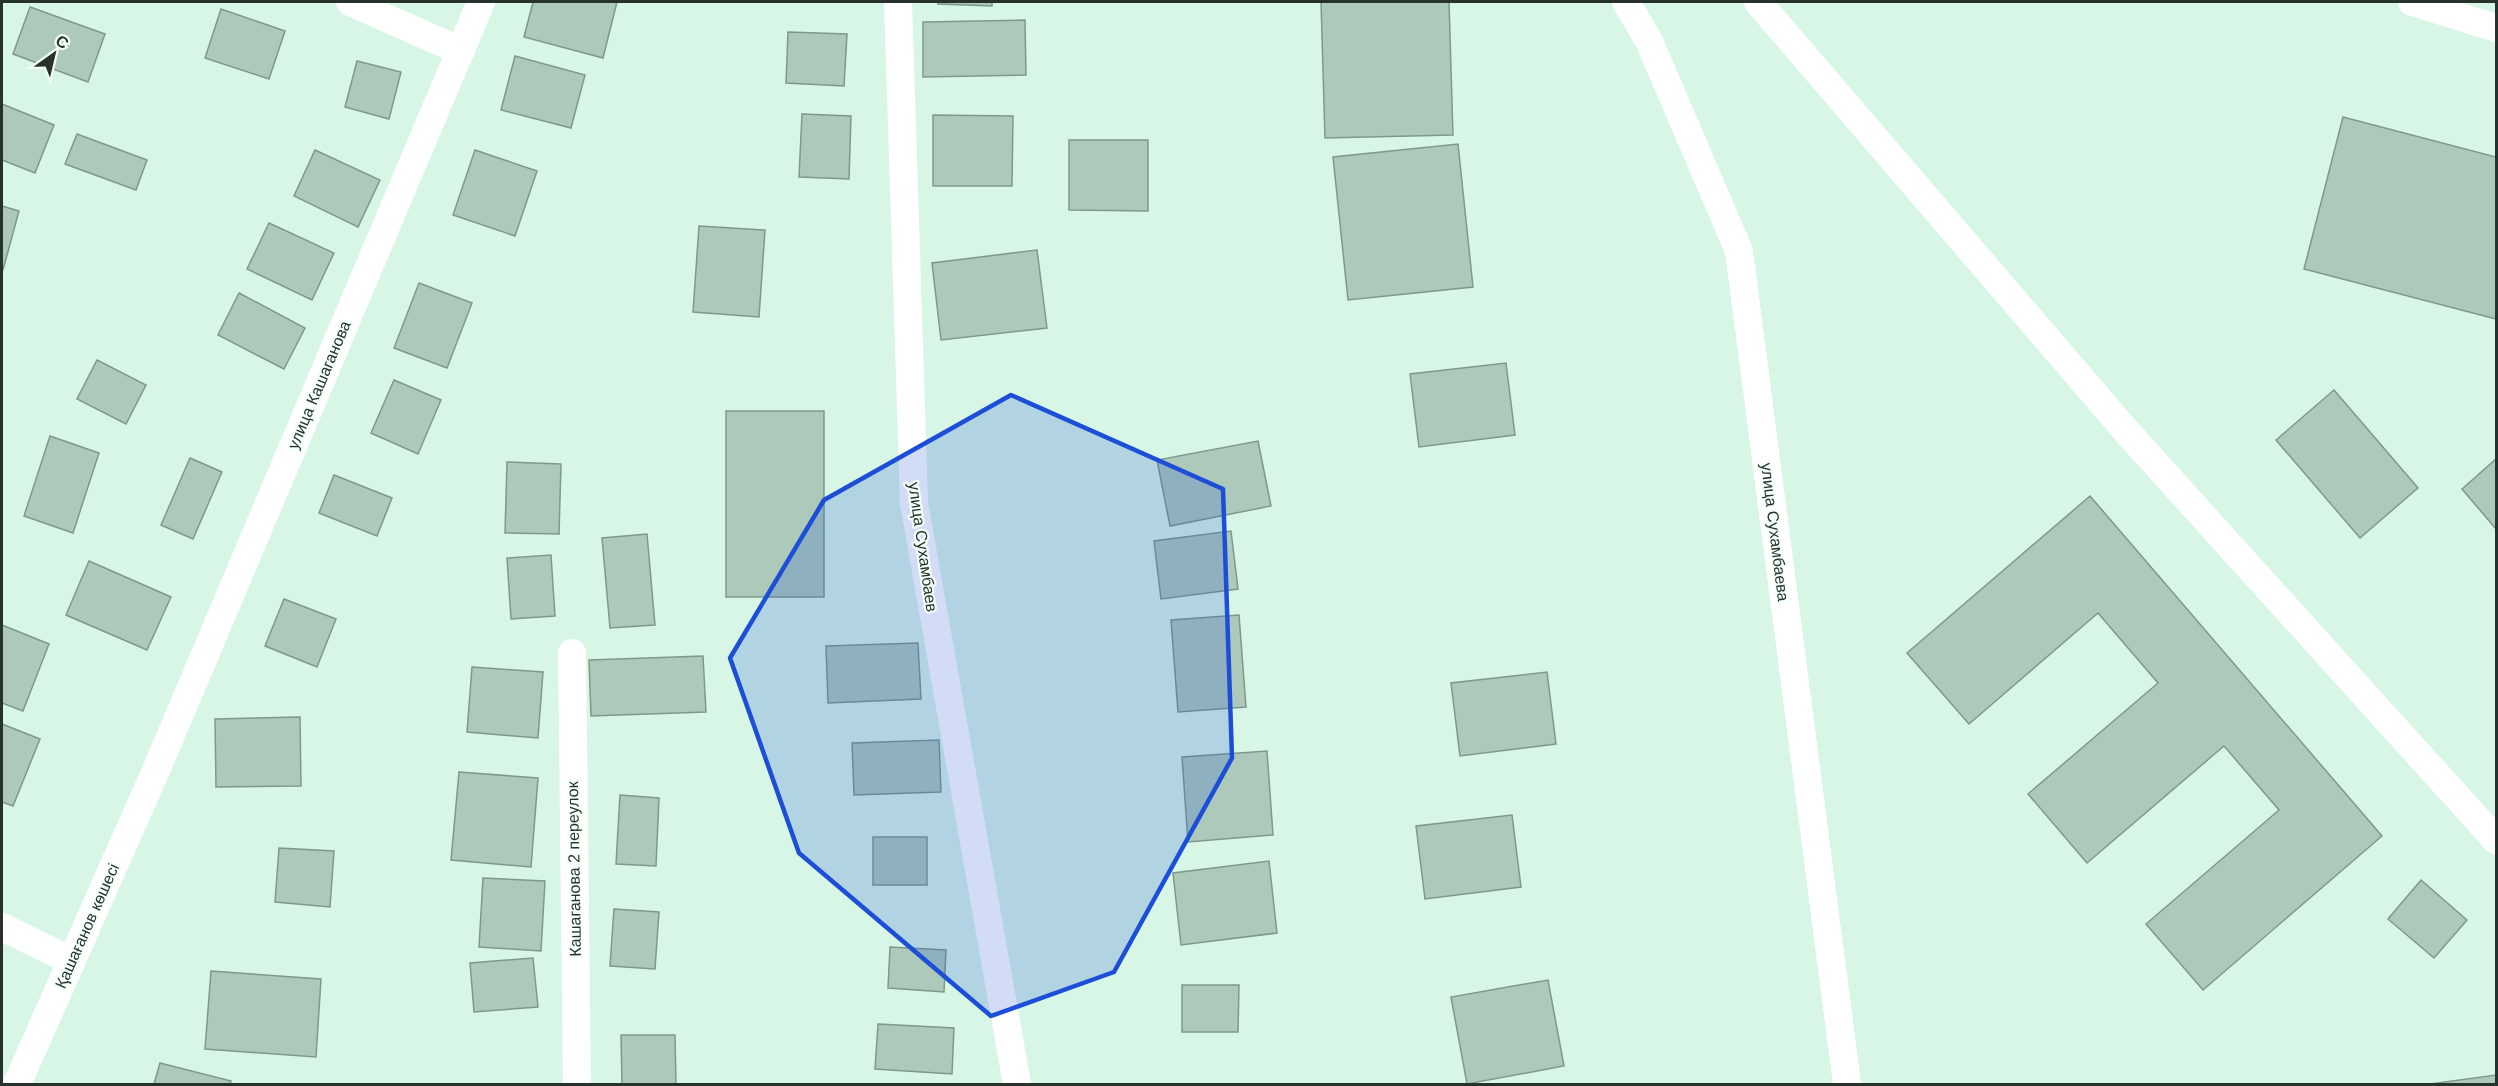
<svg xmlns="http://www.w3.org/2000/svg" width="2498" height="1086" viewBox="0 0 2498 1086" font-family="Arial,sans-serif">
  <rect width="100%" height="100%" fill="#d8f6e5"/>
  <g fill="#acc9b9" stroke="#7e998a" stroke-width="1.5">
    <polygon points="533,2 617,2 603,58 524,37"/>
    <polygon points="938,2 992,2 992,6 938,4"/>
    <polygon points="1321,2 1449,2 1453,135 1325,138"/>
    <polygon points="30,7 105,34 88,82 13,54"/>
    <polygon points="221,9 285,31 269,79 205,58"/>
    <polygon points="1025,20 1026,75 923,77 923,22"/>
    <polygon points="788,32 847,34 844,86 786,83"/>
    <polygon points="515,56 585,75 571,128 501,110"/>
    <polygon points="357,61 401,72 389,119 345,107"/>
    <polygon points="2,104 54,125 35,173 2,160"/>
    <polygon points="802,114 851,116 849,179 799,177"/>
    <polygon points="933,115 1013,116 1012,186 933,186"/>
    <polygon points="2343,117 2496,157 2496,319 2304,269"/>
    <polygon points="77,134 147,160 136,190 65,164"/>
    <polygon points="1069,140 1148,140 1148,211 1069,210"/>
    <polygon points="1458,144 1473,287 1348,300 1333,157"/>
    <polygon points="315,150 380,180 358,227 294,196"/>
    <polygon points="475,150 537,171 515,236 453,215"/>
    <polygon points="2,206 19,211 3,270 2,270"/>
    <polygon points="269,223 334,253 312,300 247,269"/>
    <polygon points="699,226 765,230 759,317 693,312"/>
    <polygon points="1037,250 1047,328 941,340 932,263"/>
    <polygon points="419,283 472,303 447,368 394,348"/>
    <polygon points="239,293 305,328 284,369 218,335"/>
    <polygon points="97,360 146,385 126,424 77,399"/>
    <polygon points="1506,363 1515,435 1419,447 1410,374"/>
    <polygon points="394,380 441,400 418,454 371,433"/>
    <polygon points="2334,390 2418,488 2360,538 2276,440"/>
    <rect x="726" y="411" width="98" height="186"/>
    <polygon points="50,436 99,453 73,533 24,516"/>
    <polygon points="1258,441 1271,506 1170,526 1157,460"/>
    <polygon points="190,458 222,472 193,539 161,525"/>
    <polygon points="2496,459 2496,529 2462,489"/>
    <polygon points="507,462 561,464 559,534 505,533"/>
    <polygon points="334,475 392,498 377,536 319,513"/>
    <polygon points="2090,496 2382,836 2203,990 2146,924 2279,810 2224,746 2087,863 2028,794 2158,683 2098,613 1969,724 1907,653"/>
    <polygon points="1231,531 1238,589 1161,599 1154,541"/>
    <polygon points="647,534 655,625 610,628 602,538"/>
    <polygon points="551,555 555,616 511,619 507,558"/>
    <polygon points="89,561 171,597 147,650 66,615"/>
    <polygon points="284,599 336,619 317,667 265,646"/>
    <polygon points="1239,615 1246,707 1178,712 1171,620"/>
    <polygon points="2,625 49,644 23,711 2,703"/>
    <polygon points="918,643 921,699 828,703 826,646"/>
    <polygon points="703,656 706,712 591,716 589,660"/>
    <polygon points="472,667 543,672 538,738 467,732"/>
    <polygon points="1547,672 1556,744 1460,756 1451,683"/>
    <polygon points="300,717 301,786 216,787 215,719"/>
    <polygon points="2,724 40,739 13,806 2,802"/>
    <polygon points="939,740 941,792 854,795 852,743"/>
    <polygon points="1267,751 1273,835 1188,842 1182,757"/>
    <polygon points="459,772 538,778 531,867 451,860"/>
    <polygon points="620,795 659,798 656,866 616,864"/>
    <polygon points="1512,815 1521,887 1425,899 1416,826"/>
    <rect x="873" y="837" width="54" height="48"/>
    <polygon points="279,848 334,851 330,907 275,902"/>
    <polygon points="1269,861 1277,933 1181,945 1173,873"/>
    <polygon points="483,878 545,881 541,951 479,947"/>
    <polygon points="2421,880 2467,920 2434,958 2388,919"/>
    <polygon points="614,909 659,912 655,969 610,966"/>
    <polygon points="890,947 946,950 944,992 888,988"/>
    <polygon points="533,958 538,1007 474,1012 470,963"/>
    <polygon points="211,971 321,979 316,1057 205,1049"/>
    <polygon points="1548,980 1564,1066 1467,1084 1451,997"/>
    <polygon points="1182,985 1239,985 1238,1032 1182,1032"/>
    <polygon points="878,1024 954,1028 952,1074 875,1069"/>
    <polygon points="621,1035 675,1035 676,1084 622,1084"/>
    <polygon points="160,1063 231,1081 230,1084 154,1084"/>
    <polygon points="2496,1075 2496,1084 2430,1084"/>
  </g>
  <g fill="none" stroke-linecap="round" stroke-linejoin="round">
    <g stroke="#fff" stroke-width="28">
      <polyline points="350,2 461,51"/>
      <polyline points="898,2 914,503 1017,1084"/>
      <polyline points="1626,2 1649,41 1739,251 1847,1084"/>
      <polyline points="1758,2 2127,432 2496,840"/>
      <polyline points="2412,2 2496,28"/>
      <polyline points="572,653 577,1084"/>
      <polyline points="2,927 72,961"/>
      <polyline points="17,1084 157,768 481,2"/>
    </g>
  </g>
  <path fill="#1d4ed8" fill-opacity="0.2" stroke="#1d4ed8" stroke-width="4.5" stroke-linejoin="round" d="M1011,395L1223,489L1232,758L1114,972L991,1016L799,853L730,658L824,500Z"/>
  <g text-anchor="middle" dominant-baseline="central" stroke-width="4.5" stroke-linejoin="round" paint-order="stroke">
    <g font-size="16" fill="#26322b" stroke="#f2fef7">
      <text transform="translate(319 385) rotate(-67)">улица Кашаганова</text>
      <text transform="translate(1775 532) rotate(83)">улица Сухамбаева</text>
      <text transform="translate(923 547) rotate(82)">улица Сухамбаев</text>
      <text transform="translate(574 869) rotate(-91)">Кашаганова 2 переулок</text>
      <text transform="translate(87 926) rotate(-66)">Қашағанов көшесі</text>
    </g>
  </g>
  <rect width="2498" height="1086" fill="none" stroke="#26322b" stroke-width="6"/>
  <g transform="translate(54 54) rotate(34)" stroke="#f2fef7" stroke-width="4.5" paint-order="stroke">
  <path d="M0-4.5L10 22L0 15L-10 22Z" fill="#26322b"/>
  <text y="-9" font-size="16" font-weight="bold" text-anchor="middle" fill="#26322b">С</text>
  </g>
</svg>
